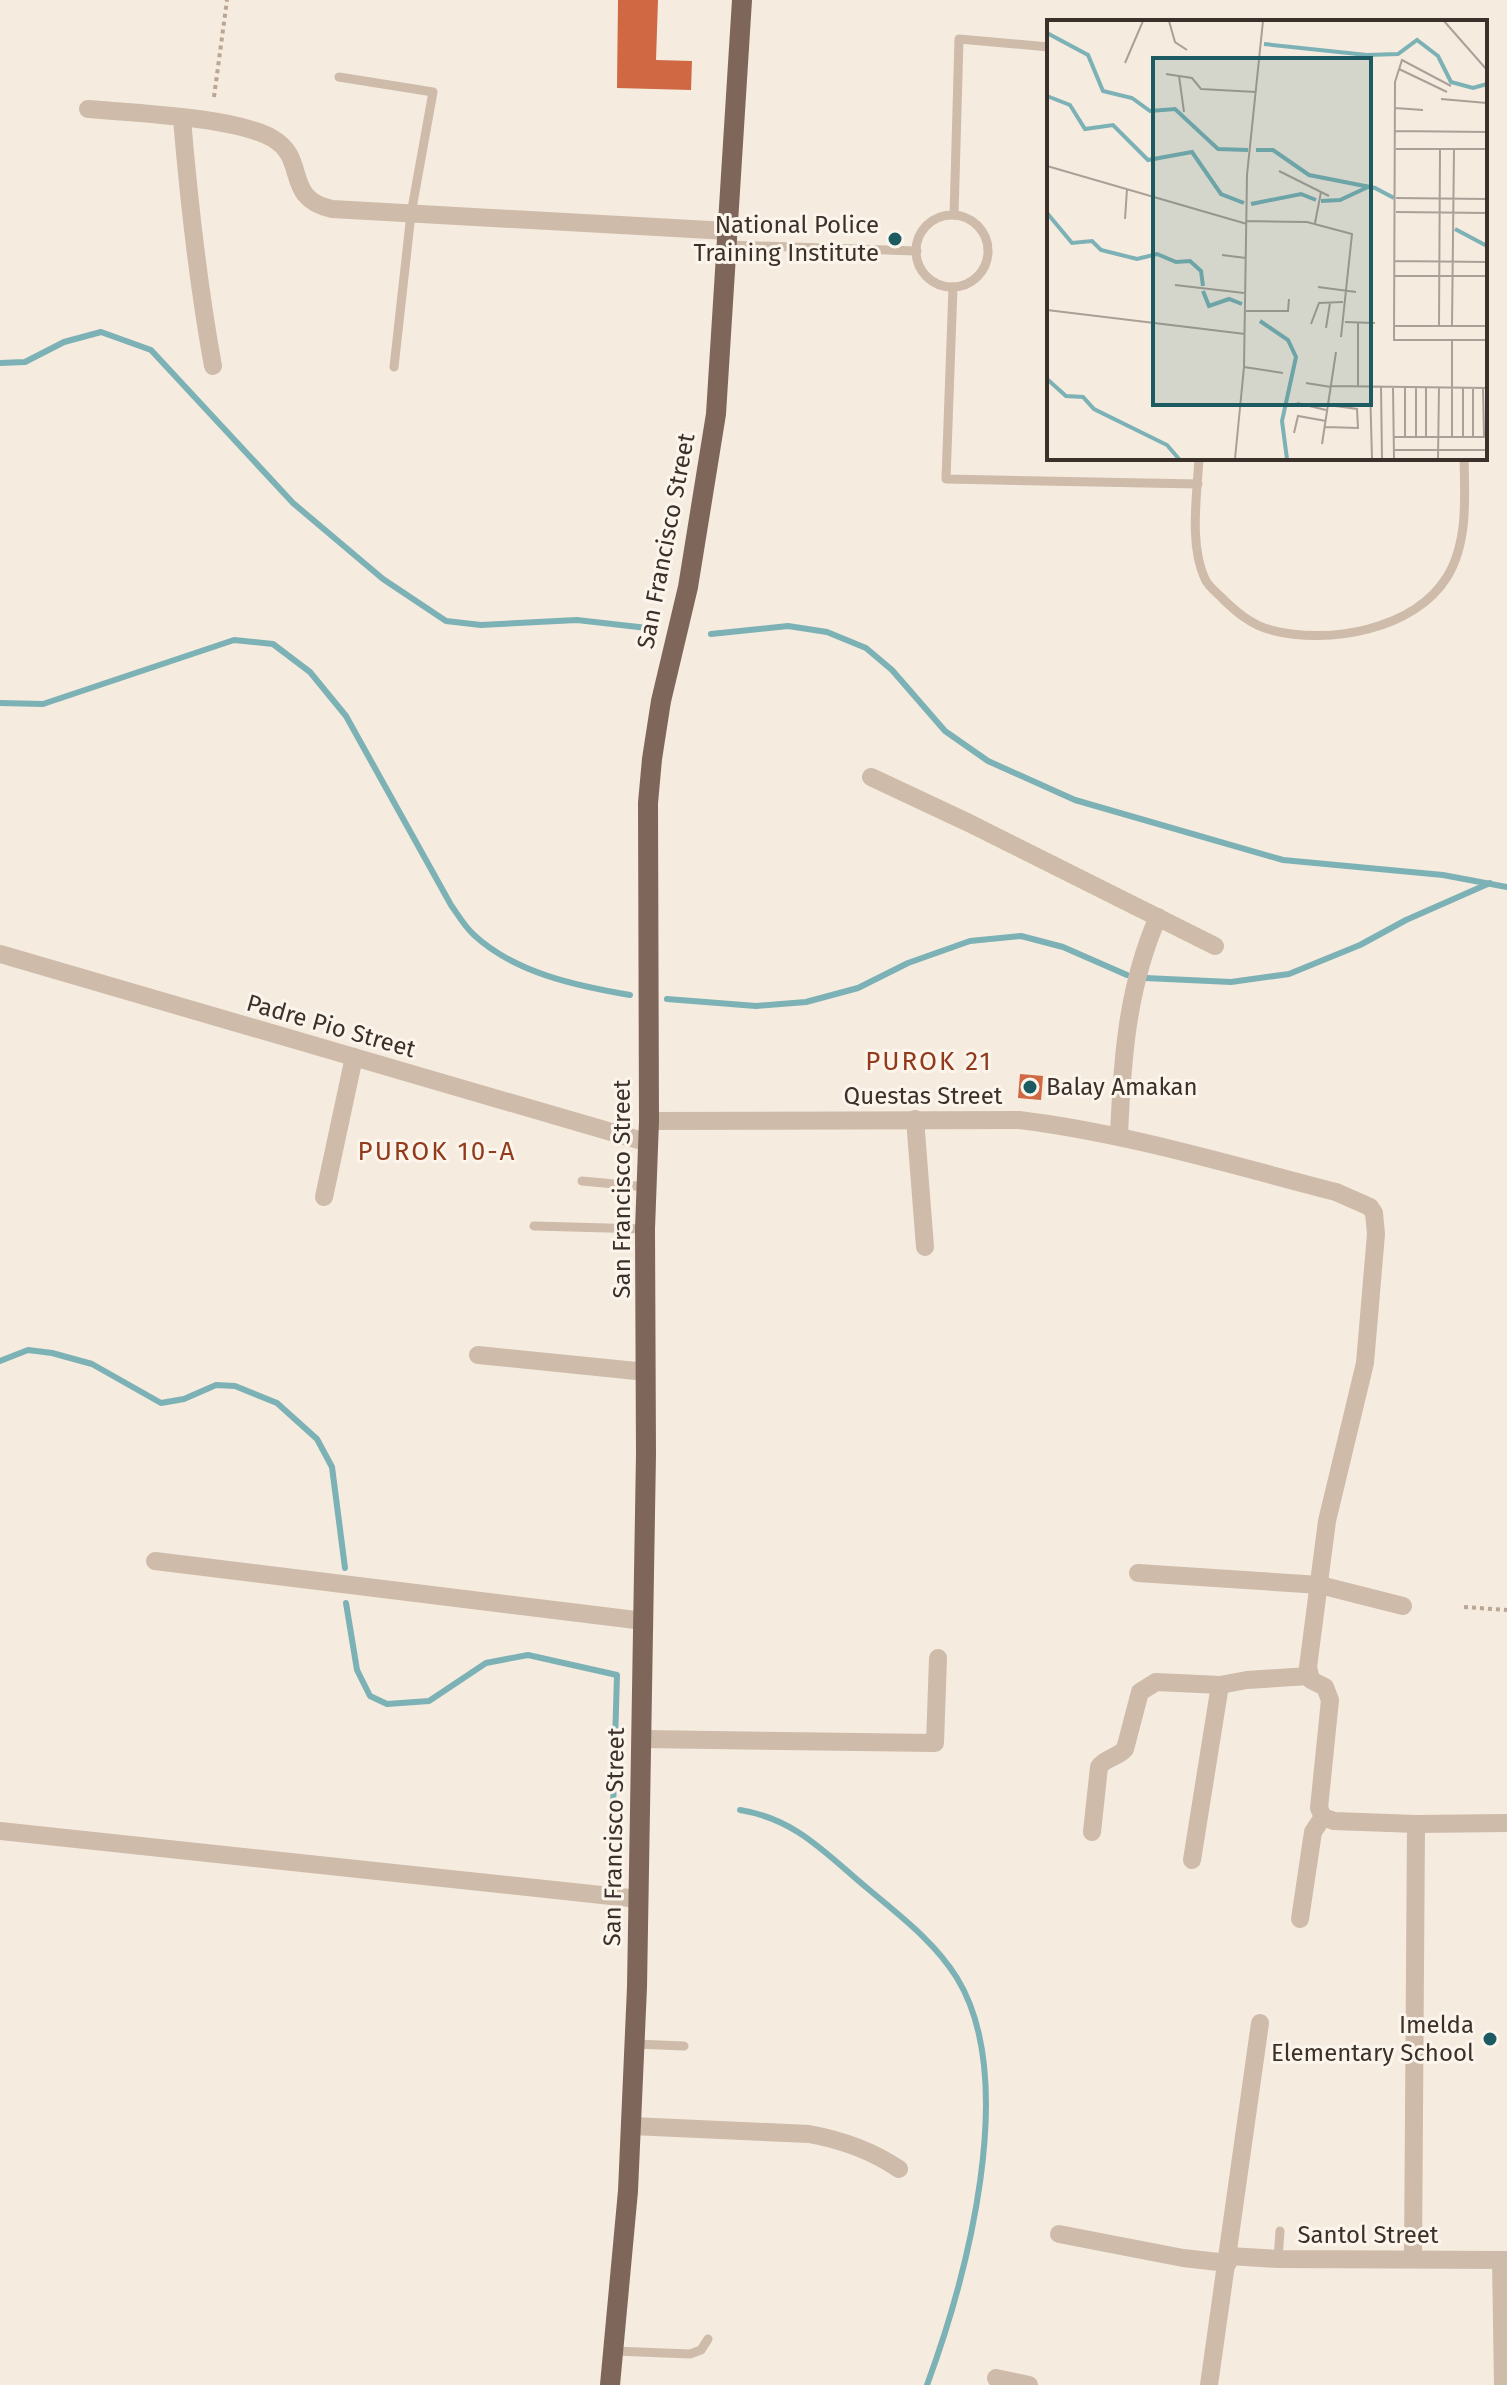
<svg xmlns="http://www.w3.org/2000/svg" width="1507" height="2385" viewBox="0 0 1507 2385" font-family="'Fira Sans',sans-serif">
  <rect width="100%" height="100%" fill="#f5ebdf"/>
  <g fill="none" stroke-linecap="round" stroke-linejoin="round">
    <g stroke="#7cb1b5" stroke-width="6">
      <polyline points="0,363 25,362 64,342 101,332 151,350 293,503 383,579 446,621 481,625 577,620 656,629"/>
      <polyline points="711,634 788,626 827,632 866,648 892,670 945,731 988,761 1075,800 1283,860 1443,875 1507,887"/>
      <path d="M0,703L43,704L234,640L273,644L310,672L346,716L451,905C458,915 465,927 474,935C515,973 577,986 630,995"/>
      <polyline points="1145,978 1231,982 1289,974 1360,945 1406,920 1490,883"/>
      <polyline points="667,999 756,1006 806,1002 858,988 908,963 970,941 1021,936 1063,947 1127,975"/>
      <polyline points="0,1361 28,1350 52,1353 92,1364 161,1403 184,1399 216,1385 235,1386 277,1403 317,1439 332,1467 345,1568"/>
      <polyline points="346,1603 357,1670 370,1696 387,1704 429,1701 486,1663 528,1655 617,1675 613,1809"/>
      <path d="M740,1810C796,1819 825,1853 867,1888C899,1915 935,1942 957,1978C1020,2081 966,2279 927,2385"/>
    </g>
  </g>
  <g fill="#cf6843">
    <polygon points="618,0 658,0 656,60 692,61 691,90 617,88"/>
    <polygon points="1020,1074 1043,1076 1041,1100 1018,1098"/>
  </g>
  <g fill="none" stroke-linecap="round" stroke-linejoin="round">
    <g stroke="#bba593" stroke-width="4" stroke-dasharray="4 4" stroke-linecap="butt">
      <polyline points="214,97 227,0"/>
      <polyline points="1464,1607 1507,1610"/>
    </g>
    <g stroke="#cebbaa" stroke-width="9">
      <polyline points="339,77 433,92 411,214 394,367"/>
      <polyline points="954,215 959,39 1049,47"/>
      <circle cx="952" cy="251" r="36"/>
      <polyline points="727,245 917,251"/>
      <polyline points="953,287 946,479 1198,484"/>
      <path d="M1199,458C1197,496 1189,544 1205,579C1208,586 1216,592 1221,597C1235,611 1251,625 1271,630C1329,645 1414,630 1447,577C1468,543 1465,497 1464,458"/>
      <polyline points="582,1181 647,1187"/>
      <polyline points="534,1226 645,1229"/>
      <polyline points="635,2044 684,2046"/>
      <polyline points="1278,2259 1280,2231"/>
      <polyline points="614,2351 690,2354 701,2350 708,2339"/>
    </g>
    <g stroke="#cebbaa" stroke-width="18">
      <path d="M88,109C134,113 235,117 272,138C309,159 282,198 332,209L728,231"/>
      <path d="M182,119C189,202 198,284 213,366"/>
      <polyline points="871,777 969,823 1215,946"/>
      <polyline points="0,954 649,1143"/>
      <polyline points="915,1119 925,1247"/>
      <path d="M649,1121L1019,1120C1126,1133 1231,1165 1336,1192L1370,1207L1374,1213L1376,1234L1365,1363L1327,1521L1308,1667L1311,1680L1325,1687L1330,1700L1319,1808L1323,1817L1334,1821L1416,1824L1507,1823"/>
      <path d="M1119,1136C1122,1061 1127,987 1158,917"/>
      <polyline points="324,1197 354,1057"/>
      <polyline points="478,1355 646,1372"/>
      <polyline points="155,1561 644,1621"/>
      <polyline points="1138,1573 1320,1585 1403,1606"/>
      <polyline points="642,1739 935,1743 938,1658"/>
      <polyline points="0,1831 639,1899"/>
      <path d="M1092,1832L1099,1767C1105,1758 1117,1758 1125,1749L1140,1692L1156,1682L1220,1685L1247,1680L1309,1676"/>
      <polyline points="1192,1860 1220,1685"/>
      <polyline points="1300,1919 1313,1832 1323,1817"/>
      <path d="M632,2126L809,2134C842,2140 871,2150 899,2169"/>
      <polyline points="1059,2234 1183,2258 1228,2263"/>
      <polyline points="1229,2256 1278,2259 1507,2260"/>
      <polyline points="1413,2259 1416,1824"/>
      <polyline points="1501,2260 1503,2385"/>
      <polyline points="996,2378 1029,2385"/>
      <polyline points="1209,2385 1260,2023"/>
    </g>
    <polyline stroke="#7e675a" stroke-width="20" points="610,2385 628,2191 637,1987 646,1454 645,1229 649,1121 648,803 652,759 661,701 688,587 716,414 742,0"/>
  </g>
  <g fill="#1b5b61" stroke="#fcf5ec" stroke-width="3">
    <circle cx="895" cy="239" r="8"/>
    <circle cx="1030" cy="1087" r="8"/>
    <circle cx="1490" cy="2039" r="8"/>
  </g>
  <g text-anchor="middle" dominant-baseline="central" stroke-width="6" stroke-linejoin="round" paint-order="stroke">
    <g font-size="24" fill="#3b302a" stroke="#fcf5ec" text-anchor="end">
      <text x="879" y="225">National Police<tspan x="879" dy="28">Training Institute</tspan></text>
      <text x="1046" y="1087" text-anchor="start">Balay Amakan</text>
      <text x="1474" y="2025">Imelda<tspan x="1474" dy="28">Elementary School</tspan></text>
    </g>
    <g font-size="24" fill="#3b302a" stroke="#fcf5ec">
      <text transform="translate(666 541) rotate(-79)">San Francisco Street</text>
      <text transform="translate(331 1026) rotate(16)">Padre Pio Street</text>
      <text x="923" y="1096">Questas Street</text>
      <text transform="translate(622 1189) rotate(-90)">San Francisco Street</text>
      <text transform="translate(614 1837) rotate(-89)">San Francisco Street</text>
      <text x="1368" y="2235">Santol Street</text>
    </g>
    <g font-size="26" letter-spacing="2" fill="#913a1c" stroke="#fcf5ec">
      <text x="929" y="1061">PUROK 21</text>
      <text x="437" y="1151">PUROK 10-A</text>
    </g>
  </g>
  <g transform="translate(1047 20)">
    <rect width="440" height="440" fill="#f5ebdf"/>
    <path fill="none" stroke="#7cb1b5" stroke-width="4" d="M0,13L41,35L56,71L85,78L103,91L128,89L171,129L201,130M217,24L320,35L351,34L370,20L391,36L404,62L426,68L440,64M0,76L23,85L38,109L66,105L101,140L145,132L174,174L197,183M209,130H226L262,155L328,168L347,178M274,181L293,180L321,167M204,184L254,174L269,180M0,193L25,223L45,221L54,230L90,239L110,234L129,242L143,241L154,251L156,266M408,209L440,226M156,271L162,286L182,279L195,284M213,301L241,320L249,337L235,401L240,439M0,359L19,376L36,377L47,389L120,425L132,439"/>
    <path fill="none" stroke="#aba097" stroke-width="2" d="M122,1L128,22L140,30M397,1L440,50M78,43L96,1M352,49L400,72M119,54L145,58L154,69L209,72M132,56L137,92M404,66L355,40L348,62L347,320H440M394,79L440,83M348,88L376,90M348,111L440,112M349,129H440M0,146L200,204M232,151L282,176M349,178L440,179M349,192L440,193M78,199L80,169M200,201L260,202L305,214L294,317M268,203L274,172M175,235L199,238M348,241L440,242M348,256H440M128,265L197,273M271,267L309,272M0,290L198,314M199,291H241L242,279M298,302L328,303M264,304L272,283L296,282M348,306H440M392,306L393,129M405,306L407,129M279,308L283,283M405,320V417M197,347L236,353M259,363L284,367M284,366L440,368M311,366V303M323,366L325,439M334,366L335,439M346,367L347,439M358,367V416M369,367V417M416,367V417M426,368V417M436,368L437,417M250,383L279,390M278,407L311,408L310,389L281,385M247,413L251,396L279,401M347,417H440M379,417V367M275,424L289,332M347,430H440M188,439L197,347L200,155L216,1M391,439L392,367"/>
    <path fill="#1b5b61" fill-opacity="0.15" stroke="#1b5b61" stroke-width="4" d="M106,38H324V385H106Z"/>
    <rect width="440" height="440" fill="none" stroke="#3b302a" stroke-width="4"/>
  </g>
</svg>
